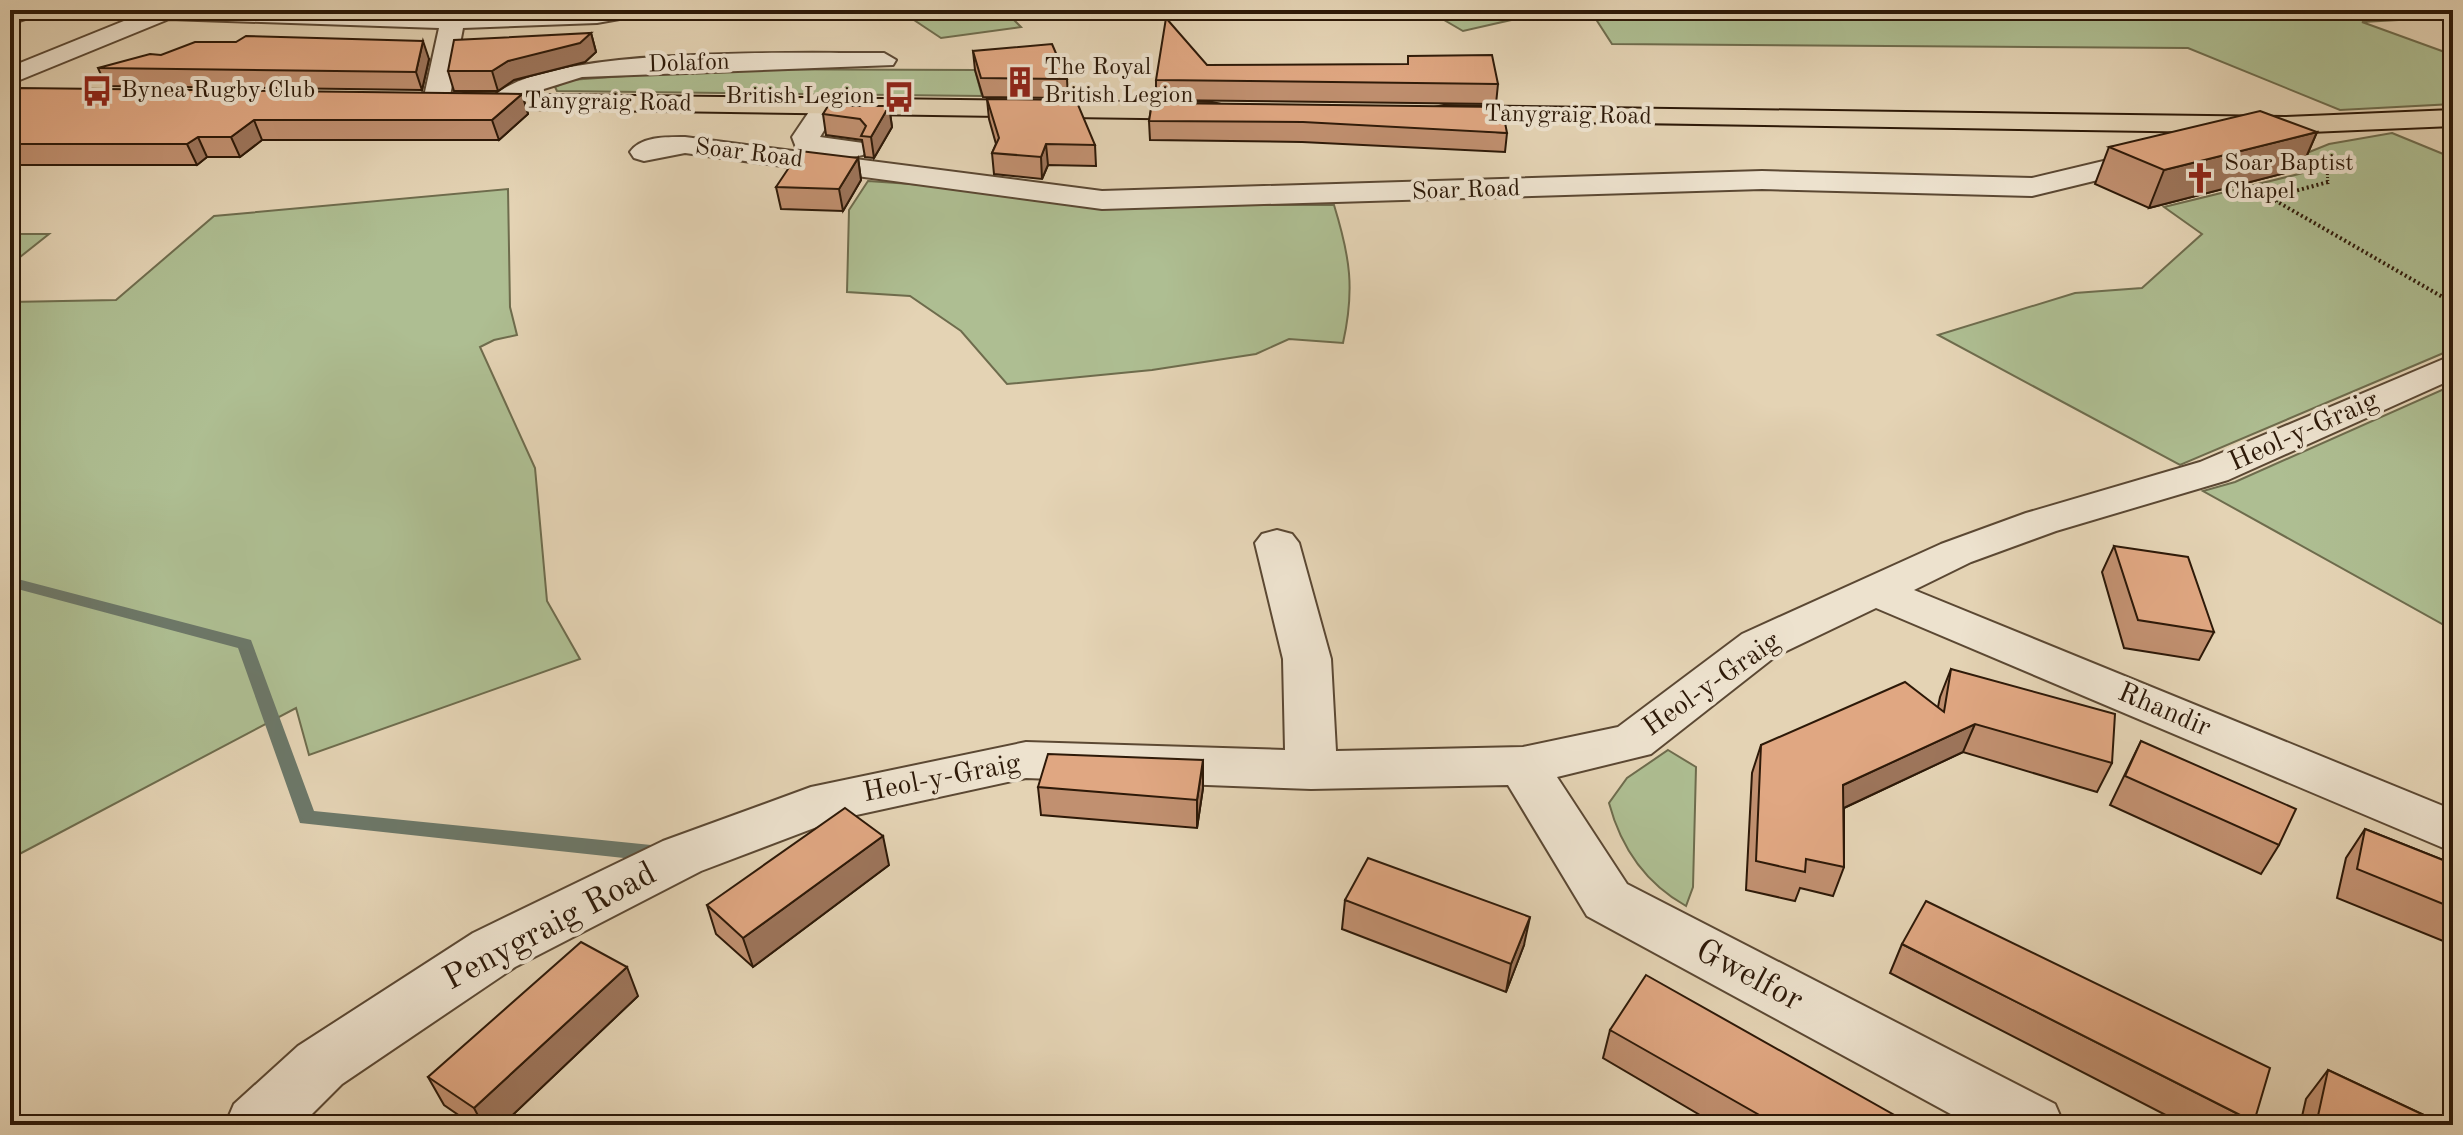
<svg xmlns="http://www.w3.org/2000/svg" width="2463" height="1135" viewBox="0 0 2463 1135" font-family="'Old Standard TT',serif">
  <rect width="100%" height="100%" fill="#e4d3b4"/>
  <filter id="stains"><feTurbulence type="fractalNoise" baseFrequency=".0025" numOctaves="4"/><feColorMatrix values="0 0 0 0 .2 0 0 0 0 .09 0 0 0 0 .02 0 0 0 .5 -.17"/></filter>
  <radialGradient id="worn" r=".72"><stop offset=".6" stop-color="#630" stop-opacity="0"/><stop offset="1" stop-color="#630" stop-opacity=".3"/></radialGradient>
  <g fill="#aebe92" stroke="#6e6c4d" stroke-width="2">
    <polygon points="899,10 1037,10 1008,14 1021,27 941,38"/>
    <polygon points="1427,10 1555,10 1463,31"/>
    <polygon points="1590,10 2453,10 2453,17 2362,22 2453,55 2453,104 2340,110 2188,48 1612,44"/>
    <polygon points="723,69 975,70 982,96 557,91 555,87 570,80"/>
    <polygon points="2392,133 2453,158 2453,349 2180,465 1938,335 2075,293 2142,288 2202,234 2164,207 2311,171 2287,161 2329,144"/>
    <path d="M868,181L1208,205H1334C1350,257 1355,289 1343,343L1289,339L1256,354L1152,370L1007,384L961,331L910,296L847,292L849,210Z"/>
    <polygon points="508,189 510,307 517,335 494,340 480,347 535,468 547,601 580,659 309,755 296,708 10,859 10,302 116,300 214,216"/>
    <polygon points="10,234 49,234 10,265"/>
    <polygon points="2453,385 2453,630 2203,491 2235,482"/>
    <path d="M1668,750L1696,767L1693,887L1686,906C1645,883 1621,848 1609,803L1627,778Z"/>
  </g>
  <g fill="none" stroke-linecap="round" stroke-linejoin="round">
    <polygon fill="#6c7869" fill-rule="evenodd" points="10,577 251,640 314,811 661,846 668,849 671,854 668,859 661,862 300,823 238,648 10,587"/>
    <defs>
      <g id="minor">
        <polygon points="10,10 41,10 37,15 10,24"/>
        <polygon points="151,10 452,14 646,10 642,15 597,23 463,28 449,101 445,107 427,107 423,101 439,28 169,19 10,84 10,67"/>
        <path d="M884,53L896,60L893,65L582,77L531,93L511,108H493L489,102C530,43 809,54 884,53Z"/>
        <path d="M826,98L835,100L839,106L820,137L863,143L867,149L863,155C843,160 817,155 797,150L792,137L817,100Z"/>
        <path d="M685,137L1102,191L1762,171L2032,178L2158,148L2168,151L2172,157L2168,163L2032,196L1762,189L1102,209L685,153L644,161L634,158L630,152C641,136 667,137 685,137Z"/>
        <polygon points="2453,355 2453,379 2228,480 2056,531 1971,562 1914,590 2453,810 2453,852 1876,608 1776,656 1651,754 1557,777 1627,884 2055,1104 2064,1125 1971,1125 1587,916 1508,785 1311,789 1026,778 838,819 701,871 515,967 342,1084 301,1125 225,1125 234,1104 298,1046 473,933 663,841 811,787 1026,742 1285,750 1283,659 1255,543 1262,534 1277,530 1292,534 1299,543 1331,659 1336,751 1523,747 1618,727 1742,634 1941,544 2026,513 2200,462"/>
      </g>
      <g id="major">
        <polygon points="464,94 1212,103 1221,105 1225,111 1221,117 1212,119 455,108 451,102 455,96"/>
        <polygon points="1444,106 2285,117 2453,110 2453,126 2285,133 1434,120 1431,114 1434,108"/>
      </g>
    </defs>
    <use href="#minor" stroke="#5b4833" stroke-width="4"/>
    <use href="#major" stroke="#2d1908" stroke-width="4"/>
    <polyline stroke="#2d1908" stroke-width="3" stroke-dasharray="1 2" stroke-linecap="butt" points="2328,184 2327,169 2337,161"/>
    <polyline stroke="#2d1908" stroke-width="4" stroke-dasharray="2 3" stroke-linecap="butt" points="2328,182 2284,194 2276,201 2453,303"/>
    <use href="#minor" fill="#ede2ce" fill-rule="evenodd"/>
    <use href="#major" fill="#e4d3b4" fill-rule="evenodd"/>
  </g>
  <g fill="#c19070" stroke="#2d1908" stroke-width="2">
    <polygon points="591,33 596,52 585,62 514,80 498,91 454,91 448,71"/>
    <polygon points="973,51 1067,79 1068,98 983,97 975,70"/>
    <polygon points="429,59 422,90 106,86 98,68"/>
    <polygon points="1207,65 1498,84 1496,104 1156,100 1156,80"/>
    <polygon points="10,90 522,94 528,114 499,140 262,140 240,157 207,157 197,165 10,165"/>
    <polygon points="987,99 1095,145 1096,166 1048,165 1042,179 994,174 992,153 996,144 989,119"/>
    <polygon points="1152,103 1507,133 1505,152 1302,142 1150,140 1149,121"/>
    <polygon points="889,106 892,127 874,158 865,157 862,140 826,135 823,114"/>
    <polygon points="2317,132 2301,169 2149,208 2095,184 2109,147"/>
    <polygon points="858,158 861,180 843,211 781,209 776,187"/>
    <polygon points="2114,546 2214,632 2199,660 2124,648 2102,572"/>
    <polygon points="1951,669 2112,763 2097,792 1963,752 1844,808 1844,867 1833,896 1800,888 1795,901 1746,890 1752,773 1761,745 1938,707 1940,697"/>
    <polygon points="2141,741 2279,845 2261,874 2110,805"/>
    <polygon points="1203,760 1203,788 1197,828 1041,815 1038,787"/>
    <polygon points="2365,829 2453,864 2453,945 2337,898 2346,858"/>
    <polygon points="889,865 753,967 716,934 707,905"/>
    <polygon points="1345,900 1524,945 1506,992 1342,929"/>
    <polygon points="1902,944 2254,1122 2252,1125 2185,1125 1890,973"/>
    <polygon points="638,996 502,1125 473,1125 444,1105 428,1077"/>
    <polygon points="1610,1030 1912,1125 1717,1125 1603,1058"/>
    <polygon points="2328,1070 2445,1125 2300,1125 2306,1099"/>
  </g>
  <g fill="#9d755b" stroke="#2d1908" stroke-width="2">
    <polygon points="591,33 596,52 585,62 514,80 498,91 492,71 508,61"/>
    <polygon points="423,41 429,59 422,90 416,72"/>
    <polygon points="522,94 528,114 499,140 492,120"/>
    <polygon points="889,106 892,127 874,158 871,137"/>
    <polygon points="254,120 262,140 240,157 231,137"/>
    <polygon points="2317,132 2301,169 2149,208 2164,170"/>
    <polygon points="198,137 207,157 197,165 187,144"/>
    <polygon points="1046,144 1048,165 1042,179 1041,157"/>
    <polygon points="858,158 861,180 843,211 839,189"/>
    <polygon points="1975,724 1963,752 1833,813 1843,785"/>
    <polygon points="1203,760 1203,788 1197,828 1197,800"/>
    <polygon points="883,836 889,865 753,967 743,938"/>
    <polygon points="1530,917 1524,945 1506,992 1511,964"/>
    <polygon points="627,967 638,996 502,1125 483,1125 474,1108"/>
  </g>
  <g fill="#e0a782" stroke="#2d1908" stroke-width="2">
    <polygon points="1166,18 1207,65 1408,64 1408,56 1492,55 1498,84 1156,80"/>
    <polygon points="591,33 580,43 508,61 492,71 448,71 454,40"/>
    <polygon points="246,36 423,41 416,72 98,68 150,54 161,55 195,42 236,42"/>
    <polygon points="1052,44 1067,79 981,78 973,51"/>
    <polygon points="19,88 522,94 492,120 254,120 231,137 198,137 187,144 10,144 10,90"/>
    <polygon points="987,99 1076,100 1095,145 1046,144 1041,157 992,153 999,138"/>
    <polygon points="1152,103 1502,107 1507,133 1303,122 1149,121"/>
    <polygon points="828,106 889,106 871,137 861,136 866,126 860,119 823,114"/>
    <polygon points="2260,111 2317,132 2164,170 2109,147"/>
    <polygon points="800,151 858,158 839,189 776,187"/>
    <polygon points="2114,546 2188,557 2214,632 2138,620"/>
    <polygon points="1951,669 2115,714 2112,763 1975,724 1843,785 1844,867 1806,859 1805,872 1756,861 1761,745 1905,682 1944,712"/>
    <polygon points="2141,741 2296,809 2279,845 2125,776"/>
    <polygon points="1048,754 1203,760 1197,800 1038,787"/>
    <polygon points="845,808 883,836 743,938 707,905"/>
    <polygon points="2365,829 2453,864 2453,908 2357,869"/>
    <polygon points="1368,858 1530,917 1511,964 1345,900"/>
    <polygon points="1926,901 2270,1068 2254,1122 1902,944"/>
    <polygon points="581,942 627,967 474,1108 428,1077"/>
    <polygon points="1646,975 1912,1125 1777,1125 1610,1030"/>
    <polygon points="2328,1070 2445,1125 2316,1125"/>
  </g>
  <defs>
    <symbol id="building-bare" viewBox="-9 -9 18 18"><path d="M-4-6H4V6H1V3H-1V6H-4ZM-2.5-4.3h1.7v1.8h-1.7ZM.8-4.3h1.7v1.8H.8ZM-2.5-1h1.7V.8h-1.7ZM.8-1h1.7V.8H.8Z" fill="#8f2418" stroke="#ede2ce" stroke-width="2.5" paint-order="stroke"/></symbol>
    <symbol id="bus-bare" viewBox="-9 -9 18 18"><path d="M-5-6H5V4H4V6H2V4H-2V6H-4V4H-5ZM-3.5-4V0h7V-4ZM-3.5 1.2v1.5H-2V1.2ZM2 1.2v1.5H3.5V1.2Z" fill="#8f2418" stroke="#ede2ce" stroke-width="2.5" paint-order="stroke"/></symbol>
    <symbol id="church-bare" viewBox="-9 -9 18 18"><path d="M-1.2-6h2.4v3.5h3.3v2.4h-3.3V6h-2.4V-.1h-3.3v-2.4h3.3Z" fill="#8f2418" stroke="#ede2ce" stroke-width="2.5" paint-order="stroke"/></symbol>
  </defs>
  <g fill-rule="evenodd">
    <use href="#building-bare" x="998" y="60" width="44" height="44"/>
    <use href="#bus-bare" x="75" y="69" width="44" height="44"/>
    <use href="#bus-bare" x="877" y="75" width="44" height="44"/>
    <use href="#church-bare" x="2178" y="156" width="44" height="44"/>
  </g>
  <g text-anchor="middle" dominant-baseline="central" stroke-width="8" stroke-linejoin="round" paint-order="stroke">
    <g font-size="24" fill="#2d1908" stroke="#ede2ce">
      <text transform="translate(689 64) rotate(-2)">Dolafon</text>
      <text transform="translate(608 103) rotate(1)">Tanygraig Road</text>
      <text transform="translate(1568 116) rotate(1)">Tanygraig Road</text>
      <text transform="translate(749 154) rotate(7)">Soar Road</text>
      <text transform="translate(1466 191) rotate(-2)">Soar Road</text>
    </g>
    <g font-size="24" fill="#2d1908" stroke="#ede2ce" text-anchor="start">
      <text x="1044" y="68">The Royal<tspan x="1044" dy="28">British Legion</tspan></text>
      <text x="121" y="91">Bynea Rugby Club</text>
      <text x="875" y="97" text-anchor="end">British Legion</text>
      <text x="2224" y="164">Soar Baptist<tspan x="2224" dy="28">Chapel</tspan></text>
    </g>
    <g font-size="28" fill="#2d1908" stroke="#ede2ce">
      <text transform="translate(2304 432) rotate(-24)">Heol-y-Graig</text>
      <text transform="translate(1712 685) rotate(-35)">Heol-y-Graig</text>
      <text transform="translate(2164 711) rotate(23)">Rhandir</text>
      <text transform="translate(942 779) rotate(-11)">Heol-y-Graig</text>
    </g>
    <g font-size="34" fill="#2d1908" stroke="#ede2ce">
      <text transform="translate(550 927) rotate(-28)">Penygraig Road</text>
      <text transform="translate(1749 976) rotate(28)">Gwelfor</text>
    </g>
  </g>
  <rect width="2463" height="1135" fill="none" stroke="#e4d3b4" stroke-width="40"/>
  <rect x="12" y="12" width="2439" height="1111" fill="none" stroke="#2d1908" stroke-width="4"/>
  <rect x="20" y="20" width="2423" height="1095" fill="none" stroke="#2d1908" stroke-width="2"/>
  <rect width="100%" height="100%" filter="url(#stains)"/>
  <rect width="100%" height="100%" fill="url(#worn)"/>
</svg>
